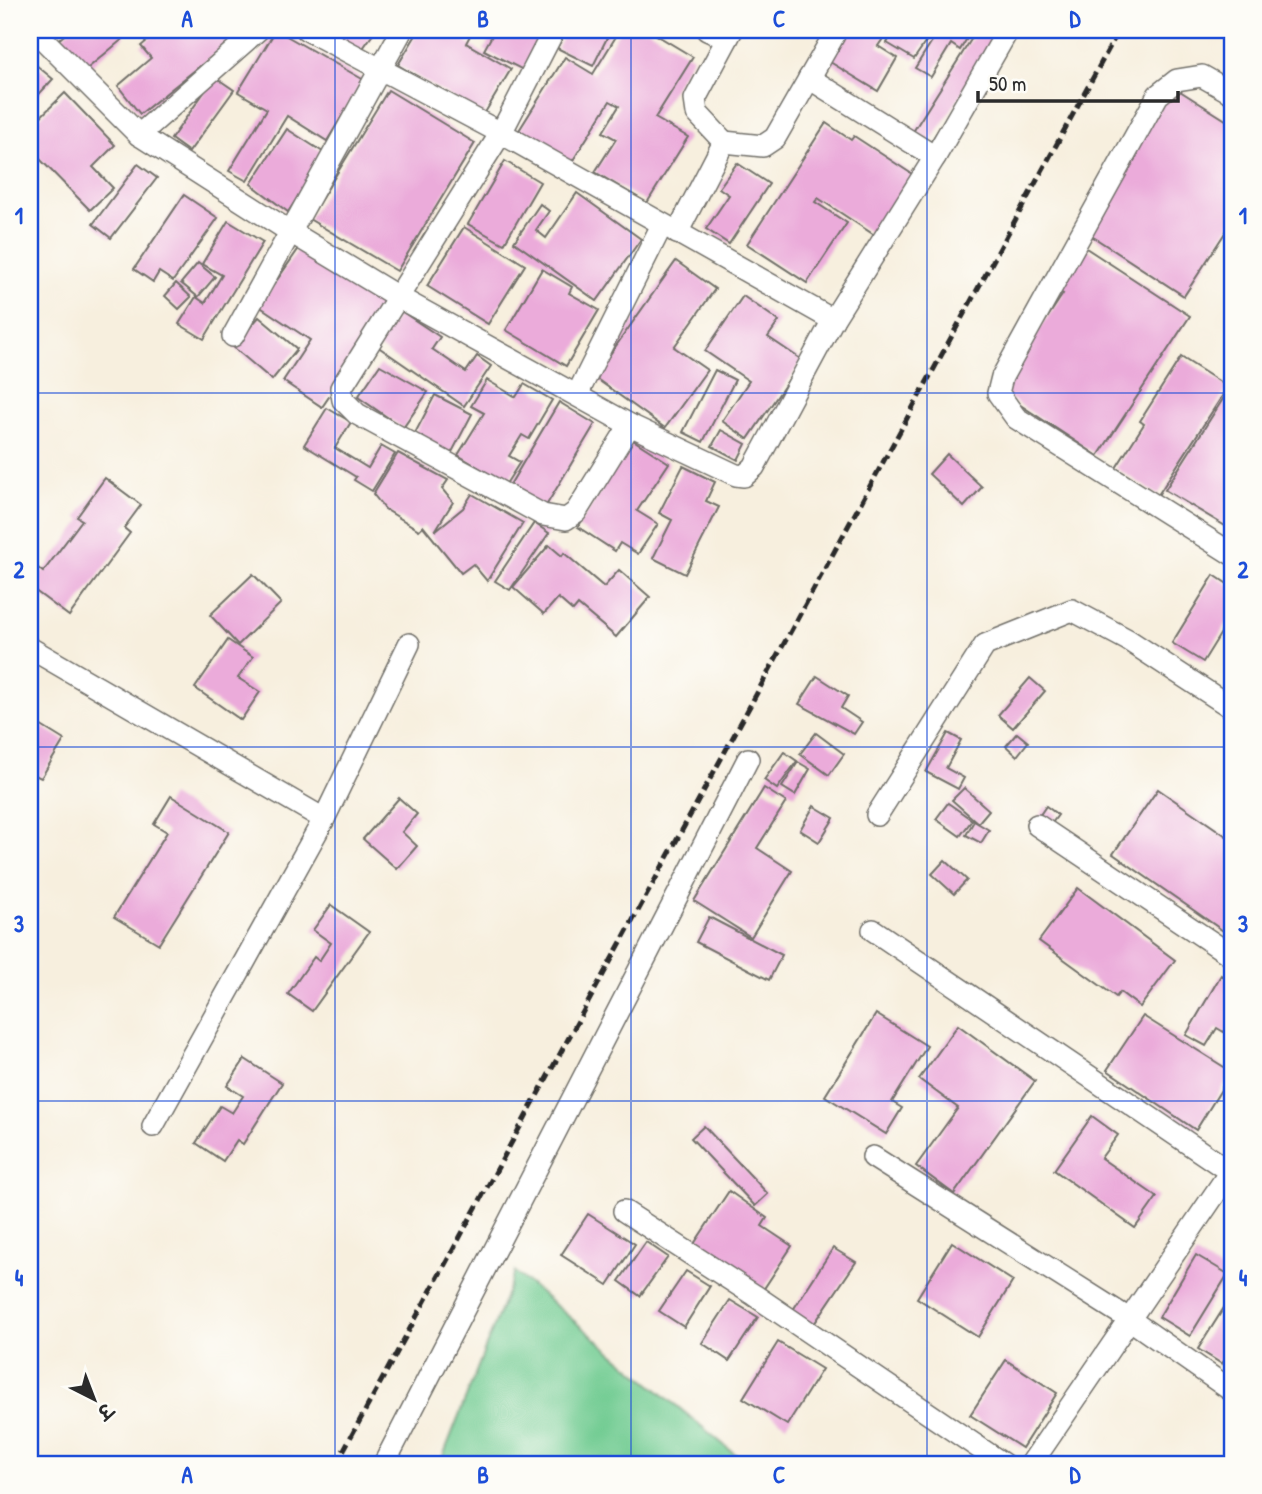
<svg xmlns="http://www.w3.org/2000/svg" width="1262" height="1494" viewBox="0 0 1262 1494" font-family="'Patrick Hand','Playpen Sans Deva',sans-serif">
  <rect width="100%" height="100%" fill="#fdfcf7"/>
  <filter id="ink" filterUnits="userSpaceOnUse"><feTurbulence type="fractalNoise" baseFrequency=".0143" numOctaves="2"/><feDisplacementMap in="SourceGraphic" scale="14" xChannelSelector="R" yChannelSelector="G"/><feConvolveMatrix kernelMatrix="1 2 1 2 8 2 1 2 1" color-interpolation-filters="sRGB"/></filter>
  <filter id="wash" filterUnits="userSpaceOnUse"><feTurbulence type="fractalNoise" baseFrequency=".00686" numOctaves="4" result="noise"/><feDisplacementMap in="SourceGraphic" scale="28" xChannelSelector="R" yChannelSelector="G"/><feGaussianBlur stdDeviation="1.57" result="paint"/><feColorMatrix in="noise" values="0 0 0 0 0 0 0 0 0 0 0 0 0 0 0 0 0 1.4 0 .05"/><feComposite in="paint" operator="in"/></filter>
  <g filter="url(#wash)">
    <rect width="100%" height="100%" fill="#f7efde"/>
    <polygon fill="#72cc93" stroke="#4e7c5f" stroke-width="2" points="515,1272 747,1464 440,1464"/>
    <g id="blocks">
      <g fill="#ebabda">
        <polygon points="70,30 119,30 125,37 82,73 56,42"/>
        <polygon points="139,30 152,30 145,37"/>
        <polygon points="160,30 238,30 228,38 230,42 140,114 118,86 151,58 141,46"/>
        <polygon points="276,30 364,80 327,141 287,116 247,181 229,171 267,109 238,92"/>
        <polygon points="323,30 376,30 358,55"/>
        <polygon points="419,30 473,30 466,43 511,69 483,116 398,65"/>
        <polygon points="495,30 544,30 523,70 484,50"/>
        <polygon points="567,30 611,30 593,66 557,48"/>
        <polygon points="620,30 648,30 693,57 655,118 688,137 647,203 595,172 616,139 603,132 619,106 610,101 570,165 518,132 565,57 593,74"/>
        <polygon points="849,30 889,30 878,46 897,58 878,91 830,62"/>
        <polygon points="895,30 911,30 927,40 914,59 887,43"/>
        <polygon points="939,30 972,30 960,50 951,44 931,77 915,68"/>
        <polygon points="977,30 1002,30 928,146 911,135"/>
        <polygon points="30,60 53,79 30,104"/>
        <polygon points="215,77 234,90 189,152 171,139"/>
        <polygon points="1172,86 1232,124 1232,222 1184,296 1084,231"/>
        <polygon points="388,90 475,143 397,271 309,219"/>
        <polygon points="65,93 115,145 93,167 113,188 90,210 30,149 36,143 30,137 30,127"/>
        <polygon points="826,123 851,140 854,136 915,176 876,236 818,198 815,202 847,223 807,283 747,244"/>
        <polygon points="287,129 326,154 288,212 251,184"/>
        <polygon points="505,161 540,182 504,244 468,224"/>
        <polygon points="737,163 769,184 729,244 706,229 729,195 719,188"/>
        <polygon points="138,164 157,178 111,238 93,224"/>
        <polygon points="577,193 641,239 597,301 514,242 540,204 549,211 536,230 546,238"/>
        <polygon points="184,195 218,218 173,281 159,272 153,282 134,269"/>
        <polygon points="228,221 263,242 204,339 179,324 196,297 205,303 222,275 202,264"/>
        <polygon points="464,227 525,265 488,324 427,286"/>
        <polygon points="302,244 392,304 322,407 283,381 310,340 259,306"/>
        <polygon points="1086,248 1190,316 1098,456 999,391 1063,294 1057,291"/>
        <polygon points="676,261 715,289 674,347 707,370 665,428 594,377"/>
        <polygon points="198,263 215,277 198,297 181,283"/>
        <polygon points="542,269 572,287 569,293 599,310 566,366 506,330"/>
        <polygon points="176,283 191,297 179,309 165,296"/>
        <polygon points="743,296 779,321 768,337 802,360 748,439 722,421 749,381 705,351"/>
        <polygon points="401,311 440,337 432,349 466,372 477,356 491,366 464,406 377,346"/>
        <polygon points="259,317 297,349 272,380 233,347"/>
        <polygon points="1181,357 1228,387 1158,495 1116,468 1144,424 1140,421"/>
        <polygon points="380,365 428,392 403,428 358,397"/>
        <polygon points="715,370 735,380 703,442 683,432"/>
        <polygon points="487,380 516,397 524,384 552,400 529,439 522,435 509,456 520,462 506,484 458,455 484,413 471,406"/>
        <polygon points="1230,388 1232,390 1232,530 1165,490"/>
        <polygon points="435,395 472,414 450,456 413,437"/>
        <polygon points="559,402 595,424 543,511 507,490"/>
        <polygon points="327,408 351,422 335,448 368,468 381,446 395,454 372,491 354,480 356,477 304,445"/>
        <polygon points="721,430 746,444 738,460 712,446"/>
        <polygon points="630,438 669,463 637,511 658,524 638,554 620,543 615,551 578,527 602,490 598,487"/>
        <polygon points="398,453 448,480 442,489 453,502 435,531 463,508 472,494 523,523 487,581 473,564 461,573 423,526 419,530 385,509 373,494"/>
        <polygon points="947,454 982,487 964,507 929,474"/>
        <polygon points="683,466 715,482 706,501 719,507 685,574 653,558 672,520 659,513"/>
        <polygon points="105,478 141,505 124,528 130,533 69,616 30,587 30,570 34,565 43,572 82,520 77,517"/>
        <polygon points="534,523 549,533 510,590 495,581"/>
        <polygon points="549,545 562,556 564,553 604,587 619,570 650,597 616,637 578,605 573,611 558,598 544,614 513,587"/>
        <polygon points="253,574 281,603 238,645 210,615"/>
        <polygon points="1214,575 1232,587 1232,615 1203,662 1172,643"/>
        <polygon points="228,640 253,657 238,678 260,692 241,720 195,688"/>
        <polygon points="817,676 848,696 841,708 862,722 854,734 799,704"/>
        <polygon points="1030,678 1045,691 1013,728 998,715"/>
        <polygon points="30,719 64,740 41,778 35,775 30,784"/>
        <polygon points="816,733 844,754 829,775 800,754"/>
        <polygon points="948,733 961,740 946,768 964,778 958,789 926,772"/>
        <polygon points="1017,733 1028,742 1017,756 1006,746"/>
        <polygon points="784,752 797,761 777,789 764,780"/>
        <polygon points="798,762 810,769 795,795 782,787"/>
        <polygon points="764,788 786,802 757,848 792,871 751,937 694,901"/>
        <polygon points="964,788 989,810 978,823 952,800"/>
        <polygon points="1158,789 1232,840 1232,937 1113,854"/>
        <polygon points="171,796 229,832 159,944 114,917 167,832 154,824"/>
        <polygon points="399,798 417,814 402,832 417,846 397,869 363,839"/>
        <polygon points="948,803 972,820 960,836 936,819"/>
        <polygon points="814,806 834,818 819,842 800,830"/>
        <polygon points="1046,806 1058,815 1046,831 1035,822"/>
        <polygon points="974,821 989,830 981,843 966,835"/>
        <polygon points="945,860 967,880 954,894 932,874"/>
        <polygon points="1078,888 1175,960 1140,1007 1120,992 1116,997 1039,941"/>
        <polygon points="331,905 369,932 312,1011 288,994 314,957 319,961 331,943 313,930"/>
        <polygon points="709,917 782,955 769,980 696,942"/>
        <polygon points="1221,975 1232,982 1232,1037 1217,1028 1206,1046 1186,1035"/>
        <polygon points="876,1014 927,1046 892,1102 902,1108 886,1134 825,1096"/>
        <polygon points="1143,1016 1232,1072 1196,1130 1107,1070"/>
        <polygon points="958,1025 1035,1081 954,1194 916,1166 958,1108 919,1079"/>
        <polygon points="245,1059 282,1083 243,1144 237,1140 223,1161 196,1143 220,1106 232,1113 243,1096 227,1086"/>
        <polygon points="1092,1116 1118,1135 1101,1158 1157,1197 1135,1228 1054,1170"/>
        <polygon points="704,1126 768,1194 755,1206 691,1138"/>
        <polygon points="729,1191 767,1218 762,1226 792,1246 763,1290 694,1244"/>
        <polygon points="588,1214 635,1244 608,1285 561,1255"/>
        <polygon points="646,1242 668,1257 640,1296 619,1281"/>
        <polygon points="952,1242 1013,1281 978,1337 917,1298"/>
        <polygon points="833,1248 856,1262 812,1327 791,1313"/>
        <polygon points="1196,1255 1228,1274 1190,1336 1159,1317"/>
        <polygon points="686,1271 710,1286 684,1327 659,1311"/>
        <polygon points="1232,1295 1232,1347 1222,1364 1198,1349"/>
        <polygon points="730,1300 758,1317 729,1361 702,1343"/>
        <polygon points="778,1342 822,1369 787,1425 743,1398"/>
        <polygon points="1006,1360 1057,1393 1022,1448 970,1415"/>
      </g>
    </g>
  </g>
  <g filter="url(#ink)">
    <use href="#blocks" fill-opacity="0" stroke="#72706a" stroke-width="2"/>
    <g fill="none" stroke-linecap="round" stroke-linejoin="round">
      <defs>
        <g id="street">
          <polyline points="34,30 139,135 289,231 398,297 630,425 736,475 744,476 754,467 833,320 935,157 1008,30"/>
          <polyline points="307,30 501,133 833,320"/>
          <polyline points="554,30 501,133 341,388 343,400 357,414 543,515 566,519 576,512 630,425"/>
          <polyline points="707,30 727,39"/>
          <polyline points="809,78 935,157"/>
          <polyline points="1232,93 1202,76 1177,80 1158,95 1002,377 998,393 1016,418 1232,554"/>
          <polyline points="139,135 258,30"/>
          <polyline points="724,142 697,113 695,99 732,30"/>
          <polyline points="677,233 724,142 763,146 775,138 834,35 834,30"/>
          <polyline points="233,336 402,30"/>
          <polyline points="577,395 662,225"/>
          <polyline points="30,648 324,819"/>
          <polyline points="877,815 985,645 1072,610 1128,640 1232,708"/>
          <polyline points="1037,825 1232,956"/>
          <polyline points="873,930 1232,1173"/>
          <polyline points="153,1126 324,819 409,644"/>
          <polyline points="873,1157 1129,1319 1232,1391"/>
          <polyline points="624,1211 754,1295 1003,1464"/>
          <polyline points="384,1464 748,759"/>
          <polyline points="1031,1464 1232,1169"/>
        </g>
      </defs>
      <use href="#street" stroke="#72706a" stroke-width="24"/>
      <use href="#street" stroke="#fff" stroke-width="21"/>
      <polyline stroke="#2b2b2b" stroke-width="5" stroke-dasharray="10 5" stroke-linecap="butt" points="336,1464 1119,30"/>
    </g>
  </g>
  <path fill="none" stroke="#1d4ed8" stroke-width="2" stroke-opacity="0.55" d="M335,30V1464M631,30V1464M927,30V1464M30,393H1232M30,747H1232M30,1101H1232"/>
  <rect width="1262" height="1494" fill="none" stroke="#fdfcf7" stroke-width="77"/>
  <g transform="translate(94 1399) rotate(138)" stroke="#fdfcf7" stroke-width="5" paint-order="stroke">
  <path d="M0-5L12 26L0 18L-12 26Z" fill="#2b2b2b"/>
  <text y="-10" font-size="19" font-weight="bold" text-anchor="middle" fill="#2b2b2b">उ</text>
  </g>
  <path d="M978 91v10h200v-10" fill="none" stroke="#2b2b2b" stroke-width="3.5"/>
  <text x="989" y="91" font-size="21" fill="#2b2b2b" stroke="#fdfcf7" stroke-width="5" paint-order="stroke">50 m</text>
  <rect x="38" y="38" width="1186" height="1418" fill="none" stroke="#1d4ed8" stroke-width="2.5"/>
  <g font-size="23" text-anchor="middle" font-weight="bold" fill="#1d4ed8">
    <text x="187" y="27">A</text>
    <text x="483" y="27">B</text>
    <text x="779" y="27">C</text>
    <text x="1075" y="27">D</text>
    <text x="19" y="224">1</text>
    <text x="1243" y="224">1</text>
    <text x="19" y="578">2</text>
    <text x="1243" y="578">2</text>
    <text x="19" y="932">3</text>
    <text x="1243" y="932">3</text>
    <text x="19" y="1286">4</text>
    <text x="1243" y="1286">4</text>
    <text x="187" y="1483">A</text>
    <text x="483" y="1483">B</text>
    <text x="779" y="1483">C</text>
    <text x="1075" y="1483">D</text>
  </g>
</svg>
